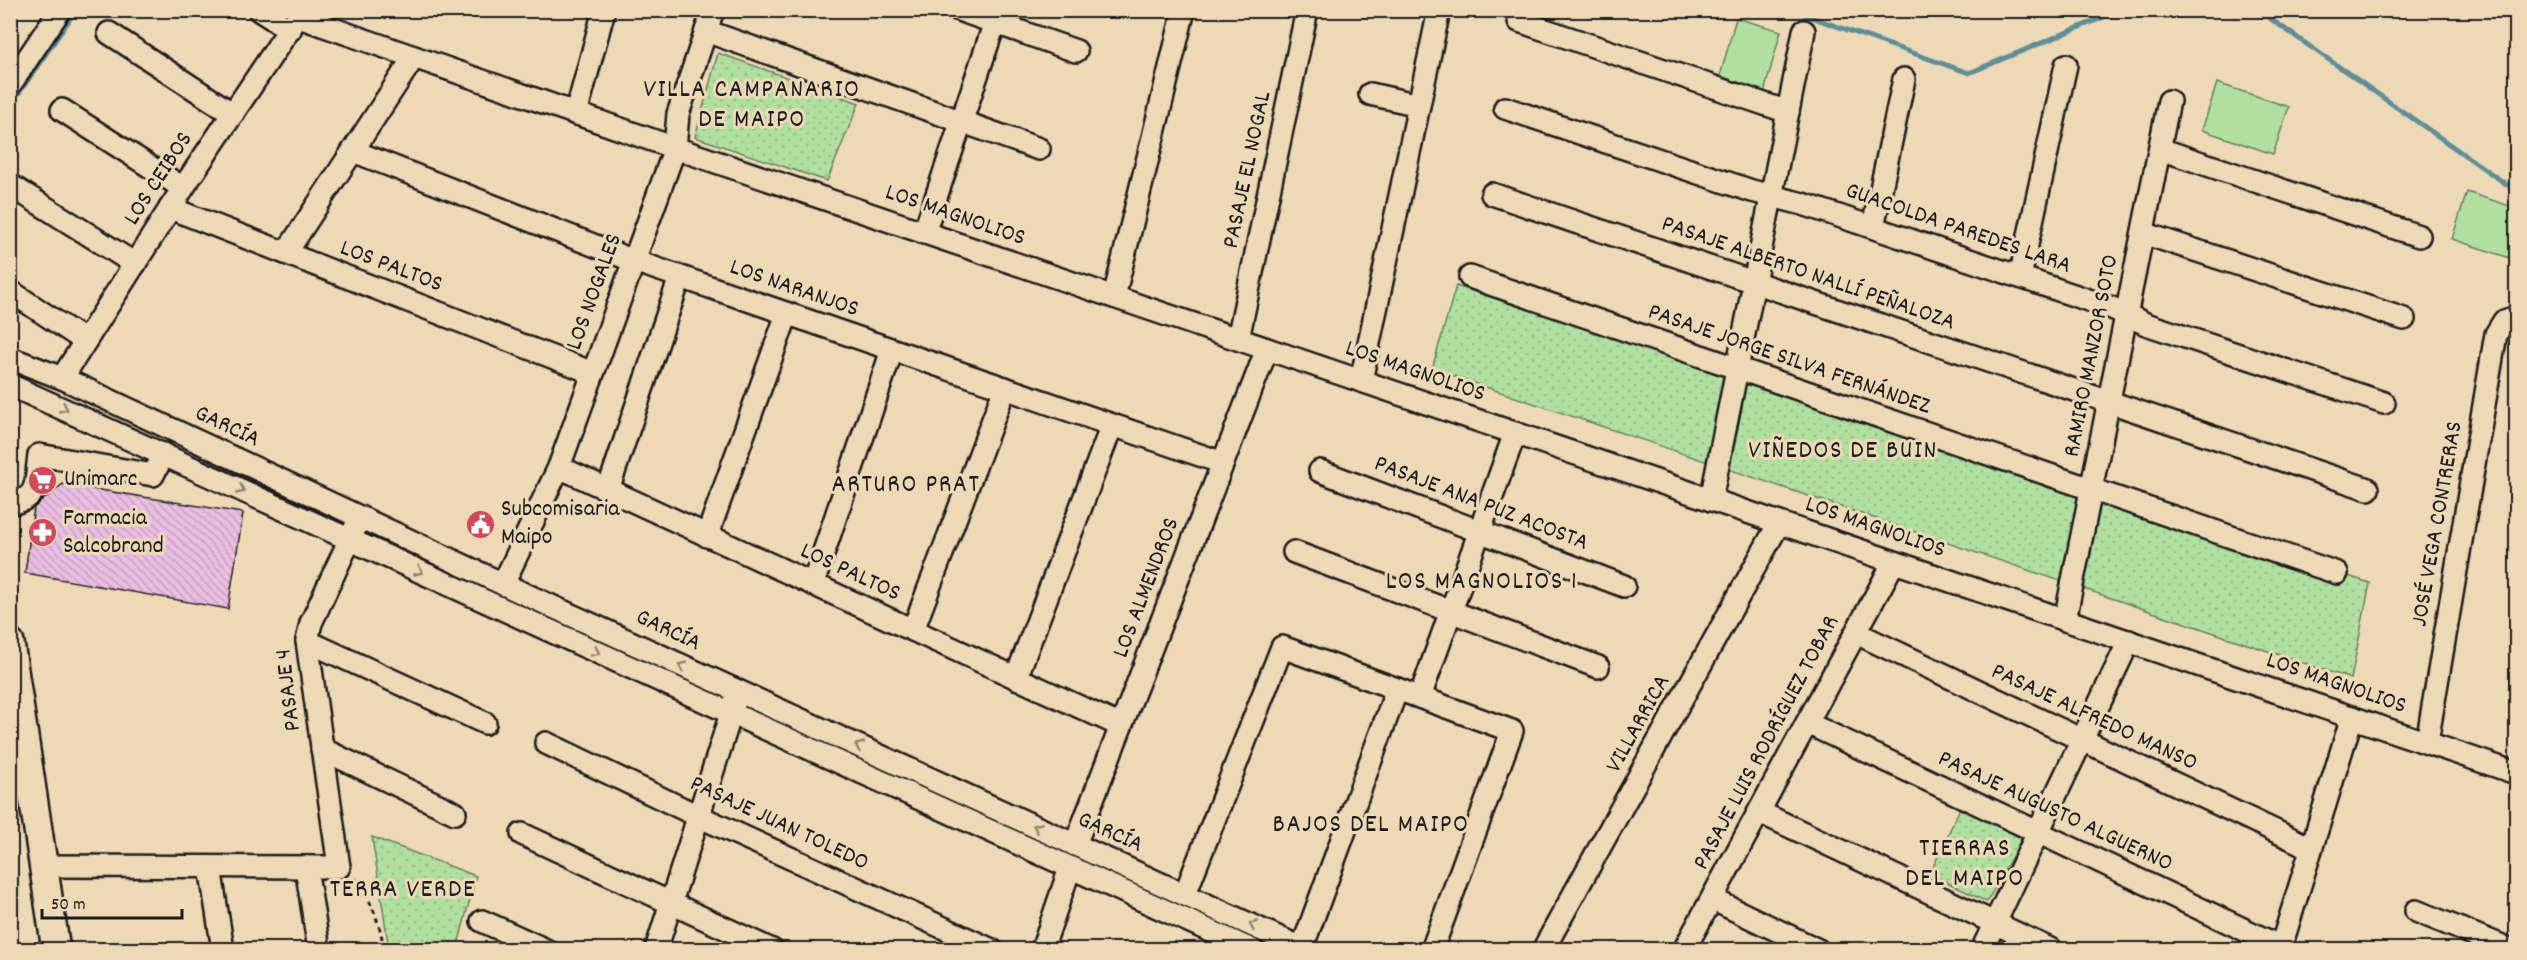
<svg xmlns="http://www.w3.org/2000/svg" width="2527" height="960" viewBox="0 0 2527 960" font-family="Dekko,sans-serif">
  <defs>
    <pattern id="park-dots" width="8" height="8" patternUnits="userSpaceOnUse" patternTransform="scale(1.5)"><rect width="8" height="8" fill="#b0df9f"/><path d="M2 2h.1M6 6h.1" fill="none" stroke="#97bf88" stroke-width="1.8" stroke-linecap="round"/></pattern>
    <pattern id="building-back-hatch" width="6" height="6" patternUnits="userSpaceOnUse" patternTransform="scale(1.5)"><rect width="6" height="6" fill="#eabde2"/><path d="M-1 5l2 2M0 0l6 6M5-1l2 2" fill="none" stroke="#c8a2c1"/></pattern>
  </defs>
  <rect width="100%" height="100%" fill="#eed9b7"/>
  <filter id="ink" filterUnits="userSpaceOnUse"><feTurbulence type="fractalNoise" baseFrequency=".0167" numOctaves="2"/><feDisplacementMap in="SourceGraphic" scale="12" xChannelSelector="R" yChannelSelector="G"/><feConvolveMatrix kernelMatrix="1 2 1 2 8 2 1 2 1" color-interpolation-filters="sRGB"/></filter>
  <g filter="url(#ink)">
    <g fill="#b0df9f" stroke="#667e5e" stroke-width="1.5">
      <polygon points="1736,18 1781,31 1764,93 1719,80"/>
      <polygon points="2217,83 2289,107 2273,154 2202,130"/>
      <polygon points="2467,192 2516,208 2516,260 2452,239"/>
    </g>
    <g fill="url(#park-dots)" stroke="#667e5e" stroke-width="1.5">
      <polygon points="718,53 859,103 827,181 695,137"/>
      <polygon points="1456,286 2370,583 2351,679 1432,369"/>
      <polygon points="1960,808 2022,838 1987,902 1930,874"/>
      <polygon points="372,837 476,876 457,949 389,949"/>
    </g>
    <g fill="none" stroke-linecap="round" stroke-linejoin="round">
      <g stroke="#608f98" stroke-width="5">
        <polyline points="1791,10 1969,73 2121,10"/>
        <polyline points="2258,10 2516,191"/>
        <polyline points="10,106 76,10"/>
      </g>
    </g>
    <polygon fill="url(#building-back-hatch)" stroke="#1c1c1c" stroke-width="1.5" points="63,484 243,513 228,609 25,573 34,507"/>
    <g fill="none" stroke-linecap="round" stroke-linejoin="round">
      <defs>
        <g id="minor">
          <polyline points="259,10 290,30"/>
          <polyline points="959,10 1076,51"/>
          <polyline points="299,17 675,148 2516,773"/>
          <polyline points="1519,21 1788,112"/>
          <polyline points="706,31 1039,149"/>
          <polyline points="109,33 233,114"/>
          <polyline points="10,85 60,10"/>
          <polyline points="1370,94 1419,105"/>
          <polyline points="1505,108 1752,191 1803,204 2112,308 2146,324 2384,403"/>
          <polyline points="62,110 183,188"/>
          <polyline points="576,114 604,10"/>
          <polyline points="2160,149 2419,236"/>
          <polyline points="353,151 634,261 1223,463"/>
          <polyline points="10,185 135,264"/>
          <polyline points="1492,194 2368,489"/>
          <polyline points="170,208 593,373"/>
          <polyline points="1873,227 1904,79"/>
          <polyline points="924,233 999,10"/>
          <polyline points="2143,233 2404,319"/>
          <polyline points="286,253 414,57"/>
          <polyline points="1470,277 2337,573"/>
          <polyline points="2020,277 2066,65"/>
          <polyline points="10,291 85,341"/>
          <polyline points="1114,297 1184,10"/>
          <polyline points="1238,339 1307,10"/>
          <polyline points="10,358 62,378 503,584 1306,950"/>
          <polyline points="62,378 183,188 302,10"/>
          <polyline points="1361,381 1438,15"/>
          <polyline points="10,385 1252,950"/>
          <polyline points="559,467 1121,726"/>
          <polyline points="1320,471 1624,586"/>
          <polyline points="608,490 680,277"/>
          <polyline points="1711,500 1804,31"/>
          <path d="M10,504C41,498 35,481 39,455L153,475L164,454"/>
          <polyline points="707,536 787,314"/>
          <polyline points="1294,552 1598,667"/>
          <polyline points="503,584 559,467 675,148 678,114 713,10"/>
          <polyline points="813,584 892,350"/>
          <polyline points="2065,620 2169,101"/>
          <polyline points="913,630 1005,388"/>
          <polyline points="1856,633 2311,848"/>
          <polyline points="307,641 485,723"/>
          <polyline points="1016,678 1112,425"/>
          <polyline points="1420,697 1515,433"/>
          <polyline points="1807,723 2281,947"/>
          <polyline points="2427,742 2496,334 2504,321 2516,317"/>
          <polyline points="546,743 698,816 992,950"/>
          <polyline points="322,749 455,813"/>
          <polyline points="1759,812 2052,950"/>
          <polyline points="522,834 772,950"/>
          <polyline points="1075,845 1267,349"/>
          <polyline points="44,866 339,867 307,641 311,623 356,526"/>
          <polyline points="210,867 223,950"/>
          <polyline points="306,867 319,950"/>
          <polyline points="1185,894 1282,647 1512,731 1432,950"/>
          <polyline points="1712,899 1818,950"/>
          <polyline points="2416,911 2512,950"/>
          <polyline points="482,921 546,950"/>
          <polyline points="1302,948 1397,689"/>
          <polyline points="656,950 735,701"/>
          <polyline points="1042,950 1070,868"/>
          <polyline points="1543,950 1779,523"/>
          <polyline points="1684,950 1894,562"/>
          <polyline points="1982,950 2129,641"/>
          <polyline points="2280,950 2352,717"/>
        </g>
        <polyline id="major" points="10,643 56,950"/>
      </defs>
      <use href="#minor" stroke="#1c1c1c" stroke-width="26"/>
      <use href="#major" stroke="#1c1c1c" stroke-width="32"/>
      <path stroke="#1c1c1c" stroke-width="3" stroke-dasharray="4.5 4.5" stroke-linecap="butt" d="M355,878C371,900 380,922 384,950"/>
      <use href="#minor" stroke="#eed9b7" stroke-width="21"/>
      <use href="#major" stroke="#eed9b7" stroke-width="27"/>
    </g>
    <defs><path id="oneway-chevron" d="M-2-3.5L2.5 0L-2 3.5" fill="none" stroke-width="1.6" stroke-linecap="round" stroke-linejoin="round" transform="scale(1.5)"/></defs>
    <g stroke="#908471">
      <use href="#oneway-chevron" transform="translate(64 408) rotate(25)"/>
      <use href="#oneway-chevron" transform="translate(241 490) rotate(25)"/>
      <use href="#oneway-chevron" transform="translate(419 571) rotate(25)"/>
      <use href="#oneway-chevron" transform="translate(596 652) rotate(25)"/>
      <use href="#oneway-chevron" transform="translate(682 666) rotate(-155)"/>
      <use href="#oneway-chevron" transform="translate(859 746) rotate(-156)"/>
      <use href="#oneway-chevron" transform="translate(1037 827) rotate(-156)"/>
      <use href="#oneway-chevron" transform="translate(1253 925) rotate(-155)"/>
    </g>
  </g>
  <defs>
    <symbol id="supermarket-disc" viewBox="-11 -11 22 22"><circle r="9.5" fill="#d1495b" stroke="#eed9b7"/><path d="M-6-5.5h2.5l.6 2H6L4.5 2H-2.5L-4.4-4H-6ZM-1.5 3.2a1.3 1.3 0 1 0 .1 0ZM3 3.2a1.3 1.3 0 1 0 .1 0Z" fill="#fff"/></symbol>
    <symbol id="civic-disc" viewBox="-11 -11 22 22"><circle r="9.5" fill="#d1495b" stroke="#eed9b7"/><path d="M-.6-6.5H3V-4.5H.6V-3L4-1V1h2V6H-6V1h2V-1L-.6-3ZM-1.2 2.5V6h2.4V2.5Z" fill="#fff"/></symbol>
    <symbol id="pharmacy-disc" viewBox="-11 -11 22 22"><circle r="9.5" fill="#d1495b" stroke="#eed9b7"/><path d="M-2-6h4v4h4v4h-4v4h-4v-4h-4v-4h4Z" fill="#fff"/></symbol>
  </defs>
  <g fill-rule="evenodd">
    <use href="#supermarket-disc" x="26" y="464" width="33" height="33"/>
    <use href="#civic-disc" x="464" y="508" width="33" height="33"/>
    <use href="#pharmacy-disc" x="26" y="516" width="33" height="33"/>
  </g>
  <g text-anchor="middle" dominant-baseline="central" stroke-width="6" stroke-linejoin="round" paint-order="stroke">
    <g font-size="24" fill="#1c1c1c" stroke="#eed9b7">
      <text transform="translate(1248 170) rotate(-78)">PASAJE EL NOGAL</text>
      <text transform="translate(159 179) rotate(-57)">LOS CEIBOS</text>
      <text transform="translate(955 216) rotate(19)">LOS MAGNOLIOS</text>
      <text transform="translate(1958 229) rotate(19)">GUACOLDA PAREDES LARA</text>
      <text transform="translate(391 267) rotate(21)">LOS PALTOS</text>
      <text transform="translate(1808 274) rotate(19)">PASAJE ALBERTO NALLÍ PEÑALOZA</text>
      <text transform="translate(794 289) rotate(19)">LOS NARANJOS</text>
      <text transform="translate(595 292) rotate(-70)">LOS NOGALES</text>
      <text transform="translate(2092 356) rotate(-79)">RAMIRO MANZOR SOTO</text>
      <text transform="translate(1789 360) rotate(19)">PASAJE JORGE SILVA FERNÁNDEZ</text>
      <text transform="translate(1415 372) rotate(19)">LOS MAGNOLIOS</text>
      <text transform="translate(227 427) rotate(25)">GARCÍA</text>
      <text transform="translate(1481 504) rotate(21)">PASAJE ANA PUZ ACOSTA</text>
      <text transform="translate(2438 524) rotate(-80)">JOSÉ VEGA CONTRERAS</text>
      <text transform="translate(1875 528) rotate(19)">LOS MAGNOLIOS</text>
      <text transform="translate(850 573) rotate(25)">LOS PALTOS</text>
      <text transform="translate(1147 588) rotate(-69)">LOS ALMENDROS</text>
      <text transform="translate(668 631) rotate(25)">GARCÍA</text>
      <text transform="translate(2336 684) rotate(19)">LOS MAGNOLIOS</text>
      <text transform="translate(289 690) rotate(-97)">PASAJE 4</text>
      <text transform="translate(2094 718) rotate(25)">PASAJE ALFREDO MANSO</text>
      <text transform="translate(1639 724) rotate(-61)">VILLARRICA</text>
      <text transform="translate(1767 743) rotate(-62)">PASAJE LUIS RODRÍGUEZ TOBAR</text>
      <text transform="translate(2055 812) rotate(25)">PASAJE AUGUSTO ALGUERNO</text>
      <text transform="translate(779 824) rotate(25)">PASAJE JUAN TOLEDO</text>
      <text transform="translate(1110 833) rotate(24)">GARCÍA</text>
    </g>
    <g font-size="24" fill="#1c1c1c" stroke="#eed9b7" text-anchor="start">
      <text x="64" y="480">Unimarc</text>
      <text x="501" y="510">Subcomisaria<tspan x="501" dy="28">Maipo</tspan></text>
      <text x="63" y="519">Farmacia<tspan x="63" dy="28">Salcobrand</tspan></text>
    </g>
    <g font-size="26" letter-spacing="1.5" fill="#1c1c1c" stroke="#eed9b7">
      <text x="752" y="90">VILLA CAMPANARIO<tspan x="752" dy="30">DE MAIPO</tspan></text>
      <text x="1843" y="451">VIÑEDOS DE BUIN</text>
      <text x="906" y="485">ARTURO PRAT</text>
      <text x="1482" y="582">LOS MAGNOLIOS 1</text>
      <text x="1371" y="825">BAJOS DEL MAIPO</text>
      <text x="1965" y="849">TIERRAS<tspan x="1965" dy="30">DEL MAIPO</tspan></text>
      <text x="403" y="890">TERRA VERDE</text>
    </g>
  </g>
  <rect width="2527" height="960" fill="none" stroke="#eed9b7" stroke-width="36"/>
  <rect x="18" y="18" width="2491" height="924" fill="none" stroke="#1c1c1c" stroke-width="2" filter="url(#ink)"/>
  <path d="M42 909v9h140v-9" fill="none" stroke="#1c1c1c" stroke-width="3"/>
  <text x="51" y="909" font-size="18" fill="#1c1c1c" stroke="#eed9b7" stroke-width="4.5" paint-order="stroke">50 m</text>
</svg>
